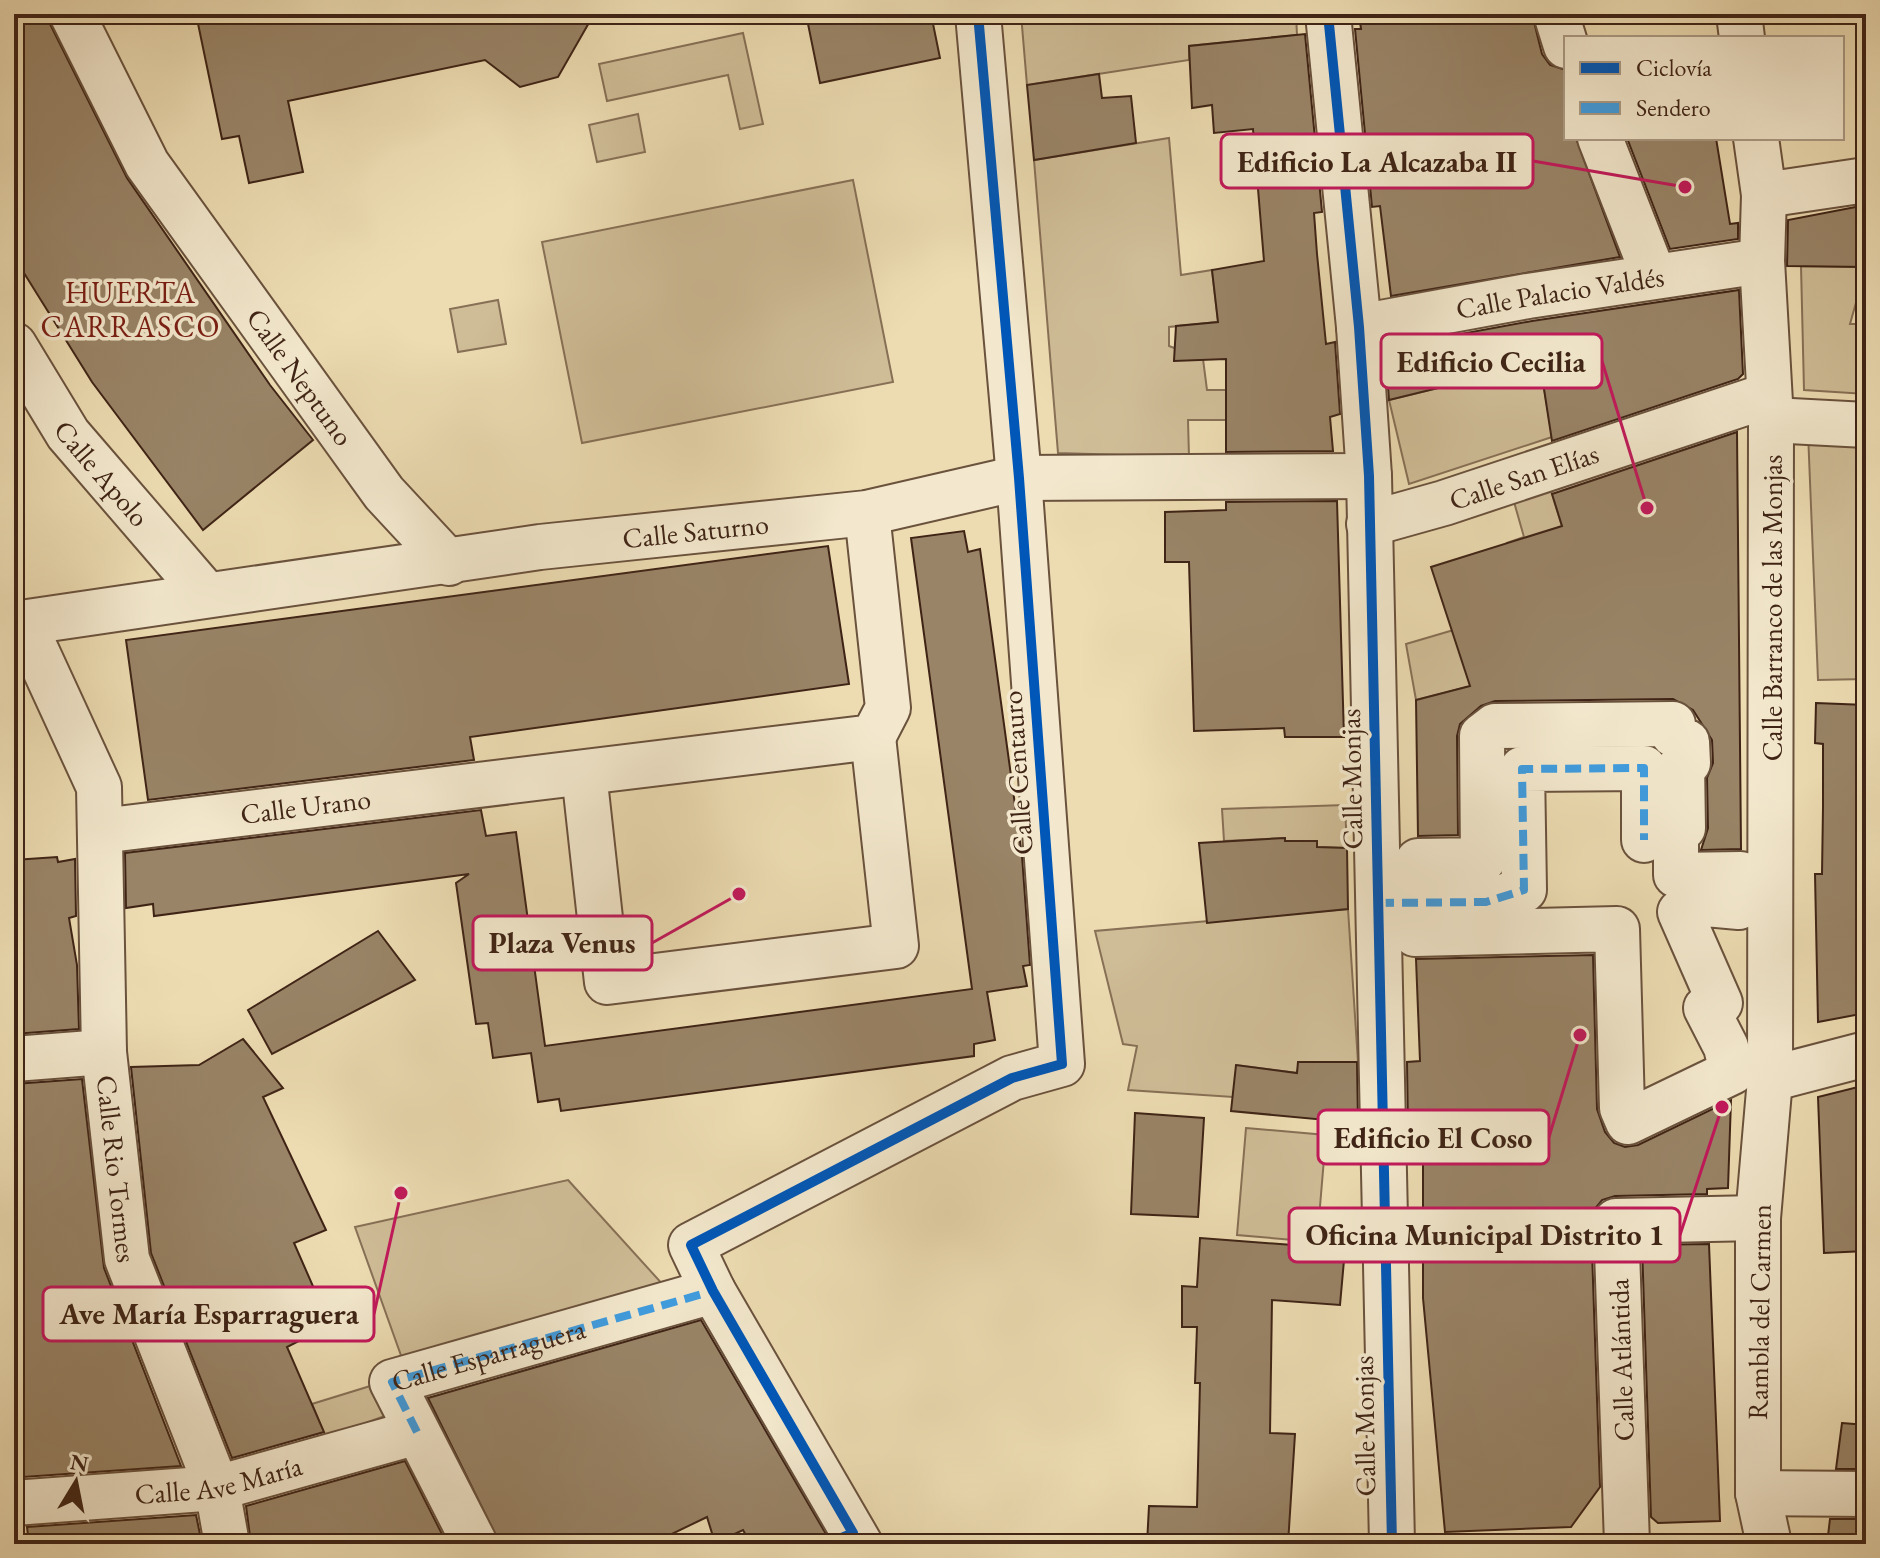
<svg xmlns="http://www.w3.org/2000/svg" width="1880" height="1558" viewBox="0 0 1880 1558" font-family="'EB Garamond',serif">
  <rect width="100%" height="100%" fill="#eddcb2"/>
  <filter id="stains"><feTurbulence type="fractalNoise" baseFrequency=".0025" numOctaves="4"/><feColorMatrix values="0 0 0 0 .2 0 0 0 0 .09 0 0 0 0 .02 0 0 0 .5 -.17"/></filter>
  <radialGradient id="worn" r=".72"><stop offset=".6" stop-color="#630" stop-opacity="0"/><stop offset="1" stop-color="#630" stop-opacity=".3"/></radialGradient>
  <g fill="#cfbd97" stroke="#877056" stroke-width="2">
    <polygon points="1021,14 1296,14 1297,35 1189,46 1189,60 1027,85"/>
    <polygon points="743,33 763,124 740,129 728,75 607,101 599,64"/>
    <polygon points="638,114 645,152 597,162 589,125"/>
    <polygon points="1169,138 1181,275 1212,270 1218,322 1169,327 1169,346 1203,359 1207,390 1276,390 1226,420 1188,420 1189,457 1058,453 1034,160"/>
    <polygon points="853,180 893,382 582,443 542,242"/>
    <polygon points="1801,266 1866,267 1850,324 1866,324 1866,394 1804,390"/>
    <polygon points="498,300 506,344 458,352 450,309"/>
    <polygon points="1540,363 1552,437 1409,484 1389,400"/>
    <polygon points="1808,432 1866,441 1866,679 1818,680"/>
    <polygon points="1549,484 1572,559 1577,659 1416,700 1406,644 1525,609 1507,543 1524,537 1512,495"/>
    <polygon points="1345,805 1347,848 1317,847 1317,841 1285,841 1285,838 1224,841 1222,809"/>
    <polygon points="1348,909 1358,1062 1299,1062 1297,1073 1237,1065 1233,1097 1128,1090 1137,1046 1123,1044 1095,931"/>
    <polygon points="1246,1128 1326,1135 1317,1242 1237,1235"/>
    <polygon points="568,1180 665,1287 403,1361 355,1227"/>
    <polygon points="380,1383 398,1411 326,1438 312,1404"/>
  </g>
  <g fill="#998467" stroke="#3f2416" stroke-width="2">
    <polygon points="14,14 45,14 127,178 270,385 313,440 203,530 92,382 14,257"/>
    <polygon points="196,14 594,14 558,77 520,87 485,60 288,101 303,172 249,183 239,136 222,139"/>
    <polygon points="806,14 931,14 940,58 820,83"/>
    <polygon points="1359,14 1532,14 1542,54 1550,65 1566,70 1566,138 1576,138 1620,257 1391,296 1380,206 1372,207 1355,29 1361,29"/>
    <polygon points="1305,34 1322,212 1314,213 1317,254 1326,344 1335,342 1340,414 1330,417 1333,451 1226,452 1226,359 1174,361 1176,326 1218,322 1212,270 1264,261 1253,129 1214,133 1212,105 1192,108 1189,46"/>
    <polygon points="1099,74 1102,98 1131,96 1136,143 1034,160 1027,85"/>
    <polygon points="1627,138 1716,138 1730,224 1738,223 1738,239 1670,249"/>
    <polygon points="1866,205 1866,267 1787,266 1788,220"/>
    <polygon points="1739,290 1743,374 1738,379 1552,441 1540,363 1389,400 1385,348 1532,321"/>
    <polygon points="1737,432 1741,849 1701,850 1708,828 1707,778 1713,763 1712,740 1693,710 1673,699 1495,701 1481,706 1460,724 1457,736 1458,835 1418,836 1416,700 1470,686 1431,567 1562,526 1552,494"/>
    <polygon points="1337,501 1344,737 1285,737 1284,728 1194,731 1189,562 1165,562 1165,512 1226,510 1226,502"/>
    <polygon points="964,531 968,552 980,549 1022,856 1030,965 1023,966 1027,986 987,992 995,1040 974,1044 974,1056 561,1111 559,1099 538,1102 531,1053 493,1058 488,1023 476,1024 456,883 469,874 154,916 153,904 126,908 125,853 481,810 486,836 516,832 545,1046 972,989 911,538"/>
    <polygon points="828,546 849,684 470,737 474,760 148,800 126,640"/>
    <polygon points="1816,703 1866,705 1866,1013 1818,1022 1815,874 1822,874 1823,807 1823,744 1815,743"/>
    <polygon points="1285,838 1285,841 1317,841 1317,847 1347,848 1348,909 1207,923 1199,843"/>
    <polygon points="57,857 58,862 75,859 76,916 69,918 77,965 79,1029 14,1034 14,860"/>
    <polygon points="378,931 415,980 272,1054 248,1010"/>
    <polygon points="1593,955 1597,1109 1605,1132 1614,1143 1625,1147 1638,1145 1731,1100 1728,1188 1707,1189 1707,1194 1615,1196 1602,1200 1594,1210 1591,1222 1600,1487 1571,1527 1445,1532 1423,1298 1423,1129 1408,1128 1407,1062 1420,1061 1416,959"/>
    <polygon points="243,1039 283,1088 263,1097 326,1230 294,1243 330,1325 287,1347 324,1432 232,1458 151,1253 131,1067 199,1065"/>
    <polygon points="1298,1062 1357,1062 1358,1123 1231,1111 1236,1065 1297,1073"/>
    <polygon points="82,1079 104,1268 181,1466 23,1477 23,1472 14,1473 14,1084"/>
    <polygon points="1866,1085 1866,1251 1824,1253 1818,1097"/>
    <polygon points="1135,1113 1204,1118 1198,1217 1131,1214"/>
    <polygon points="1200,1238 1345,1249 1340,1305 1272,1300 1270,1433 1295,1434 1288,1544 1147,1544 1149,1506 1197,1507 1200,1383 1195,1383 1197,1327 1182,1327 1182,1286 1197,1287"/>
    <polygon points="1709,1244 1720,1521 1658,1523 1651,1517 1642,1245"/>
    <polygon points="701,1320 826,1534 805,1544 751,1544 743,1530 715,1543 707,1517 651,1544 500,1544 428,1398"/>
    <polygon points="1842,1423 1866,1425 1866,1469 1836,1469"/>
    <polygon points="405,1461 447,1544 251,1544 246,1506"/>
    <polygon points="196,1515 202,1544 29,1544 27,1527"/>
    <polygon points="1830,1519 1866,1519 1866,1544 1827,1544"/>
  </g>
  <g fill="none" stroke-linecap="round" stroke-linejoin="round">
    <defs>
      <g id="minor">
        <path id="s1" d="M72,14L147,164L384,493L449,563"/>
        <polyline points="1328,14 1359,327 1369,476 1392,1544"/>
        <polyline points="1556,14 1566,46"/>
        <polyline points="1739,14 1742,38"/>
        <polyline points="1600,138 1654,276"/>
        <polyline points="1756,138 1764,195 1762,261 1771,420 1770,1079 1758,1218 1758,1493 1769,1544"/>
        <polyline points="1764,195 1866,180"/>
        <path id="s2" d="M1359,327L1528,296L1762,261"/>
        <path id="s3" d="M14,345L68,434L205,593"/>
        <polyline points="1771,420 1866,425"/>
        <path id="s4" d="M1369,524L1444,503L1769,395"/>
        <path id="s5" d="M14,624L540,547L867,513L1019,478L1369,476"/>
        <path id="s6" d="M24,624L99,787L104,1052L127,1259L217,1488L227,1544"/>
        <polygon points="1673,724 1674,735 1687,742 1688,763 1682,763 1683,828 1676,829 1676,875 1741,874 1739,907 1695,903 1680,912 1720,1003 1706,1008 1726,1047 1732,1072 1628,1122 1622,1108 1617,929 1415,934 1412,904 1418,861 1483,860 1482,736 1495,726"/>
        <polyline points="584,773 607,982 896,946 873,737"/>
        <path id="s7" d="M101,831L873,737L888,708L867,513"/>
        <polyline points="1427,903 1486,902 1524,890 1522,769 1644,768 1644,840"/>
        <polyline points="14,1059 104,1052"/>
        <polyline points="1770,1079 1866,1054"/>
        <polyline points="1758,1493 1866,1494"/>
        <path id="s8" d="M14,1503L217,1488L417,1432"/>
        <polyline points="475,1544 392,1382 713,1291"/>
        <polyline points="860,1544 713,1291 691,1245 1012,1078 1062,1064 1019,478 978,14"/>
        <polyline points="1627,1544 1616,1221 1758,1218"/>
      </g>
    </defs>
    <use href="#minor" stroke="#6a523d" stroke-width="48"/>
    <use href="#minor" stroke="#f3e8cd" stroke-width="44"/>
    <g stroke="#3f9cdf" stroke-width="8" stroke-dasharray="16 8" stroke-linecap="butt">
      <polyline points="1378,903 1486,902 1524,890 1522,769 1644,768 1644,840"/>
      <path id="s9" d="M417,1432L392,1382L713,1291"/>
    </g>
    <defs>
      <g id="cycleway">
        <polyline points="1328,14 1359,327 1369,476 1392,1544"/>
        <polyline points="827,1544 853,1533 713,1291 691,1245 1012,1078 1062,1064 1019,478 978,14"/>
      </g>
    </defs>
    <use href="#cycleway" stroke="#f3e8cd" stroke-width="15"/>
    <use href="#cycleway" stroke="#0057b8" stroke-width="10"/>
  </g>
  <g text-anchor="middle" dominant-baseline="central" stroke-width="7" stroke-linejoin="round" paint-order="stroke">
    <g font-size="28" fill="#3f2416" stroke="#f3e8cd">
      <text stroke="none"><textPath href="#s2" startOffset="204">Calle Palacio Valdés</textPath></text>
      <text stroke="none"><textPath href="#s1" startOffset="430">Calle Neptuno</textPath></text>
      <text stroke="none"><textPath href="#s3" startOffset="156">Calle Apolo</textPath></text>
      <text stroke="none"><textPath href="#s4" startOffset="162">Calle San Elías</textPath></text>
      <text stroke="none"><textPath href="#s5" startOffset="688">Calle Saturno</textPath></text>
      <text transform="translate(1772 608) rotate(-90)">Calle Barranco de las Monjas</text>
      <text transform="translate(1017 773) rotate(-94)">Calle Centauro</text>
      <text transform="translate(1351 779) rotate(-91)">Calle Monjas</text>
      <text stroke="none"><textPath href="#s7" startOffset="206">Calle Urano</textPath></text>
      <text stroke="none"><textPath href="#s6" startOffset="562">Calle Rio Tormes</textPath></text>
      <text transform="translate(1759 1312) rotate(-89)">Rambla del Carmen</text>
      <text stroke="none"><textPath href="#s9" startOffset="156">Calle Esparraguera</textPath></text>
      <text transform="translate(1621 1360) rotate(-92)">Calle Atlántida</text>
      <text transform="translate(1364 1426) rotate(-91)">Calle Monjas</text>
      <text stroke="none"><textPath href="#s8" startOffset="206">Calle Ave María</textPath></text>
    </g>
    <g font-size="30" letter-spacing="2" fill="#7a1f14" stroke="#f3e8cd">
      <text x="131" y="292">HUERTA<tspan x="131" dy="34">CARRASCO</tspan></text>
    </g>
  </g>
  <path fill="none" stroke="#c2185b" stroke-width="3" d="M1685 187L1533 161M1647 508L1602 361M739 894L652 943M1580 1035L1549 1137M1722 1107L1680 1235M401 1193L374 1314"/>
  <g fill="#c2185b" stroke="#f3e8cd" stroke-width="3">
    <circle cx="1685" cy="187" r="8"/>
    <circle cx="1647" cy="508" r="8"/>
    <circle cx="739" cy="894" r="8"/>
    <circle cx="1580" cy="1035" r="8"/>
    <circle cx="1722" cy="1107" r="8"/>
    <circle cx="401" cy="1193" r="8"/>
  </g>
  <g fill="#f3e8cd" stroke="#c2185b" stroke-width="3">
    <rect x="1221" y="134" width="312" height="54" rx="8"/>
    <rect x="1381" y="334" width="221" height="54" rx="8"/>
    <rect x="473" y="916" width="179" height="54" rx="8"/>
    <rect x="1318" y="1110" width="231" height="54" rx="8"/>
    <rect x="1289" y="1208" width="391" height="54" rx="8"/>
    <rect x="43" y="1287" width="331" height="54" rx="8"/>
  </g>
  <g font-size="30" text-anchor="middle" font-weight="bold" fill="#3f2416">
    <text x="1377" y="172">Edificio La Alcazaba II</text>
    <text x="1491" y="372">Edificio Cecilia</text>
    <text x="562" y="953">Plaza Venus</text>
    <text x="1433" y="1148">Edificio El Coso</text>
    <text x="1485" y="1245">Oficina Municipal Distrito 1</text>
    <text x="209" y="1324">Ave María Esparraguera</text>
  </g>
  <rect width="1880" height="1558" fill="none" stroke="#eddcb2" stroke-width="48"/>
  <rect x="16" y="16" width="1848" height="1526" fill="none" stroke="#3f2416" stroke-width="4"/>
  <rect x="24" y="24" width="1832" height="1510" fill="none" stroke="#3f2416" stroke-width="2"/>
  <rect x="1564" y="36" width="280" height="104" fill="#f3e8cd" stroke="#ab9a84" stroke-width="2"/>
  <rect x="1580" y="62" width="40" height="12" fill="#0057b8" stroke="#ab9a84" stroke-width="2"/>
  <text x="1636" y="76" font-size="24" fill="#3f2416">Ciclovía</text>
  <rect x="1580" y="102" width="40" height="12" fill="#3f9cdf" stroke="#ab9a84" stroke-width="2"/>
  <text x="1636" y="116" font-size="24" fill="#3f2416">Sendero</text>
  <g transform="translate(76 1482) rotate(10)" stroke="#f3e8cd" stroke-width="6" paint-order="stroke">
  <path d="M0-6L14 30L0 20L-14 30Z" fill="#3f2416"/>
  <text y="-12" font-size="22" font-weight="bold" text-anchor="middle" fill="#3f2416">N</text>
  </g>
  <rect width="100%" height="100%" filter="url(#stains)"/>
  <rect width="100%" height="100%" fill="url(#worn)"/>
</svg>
